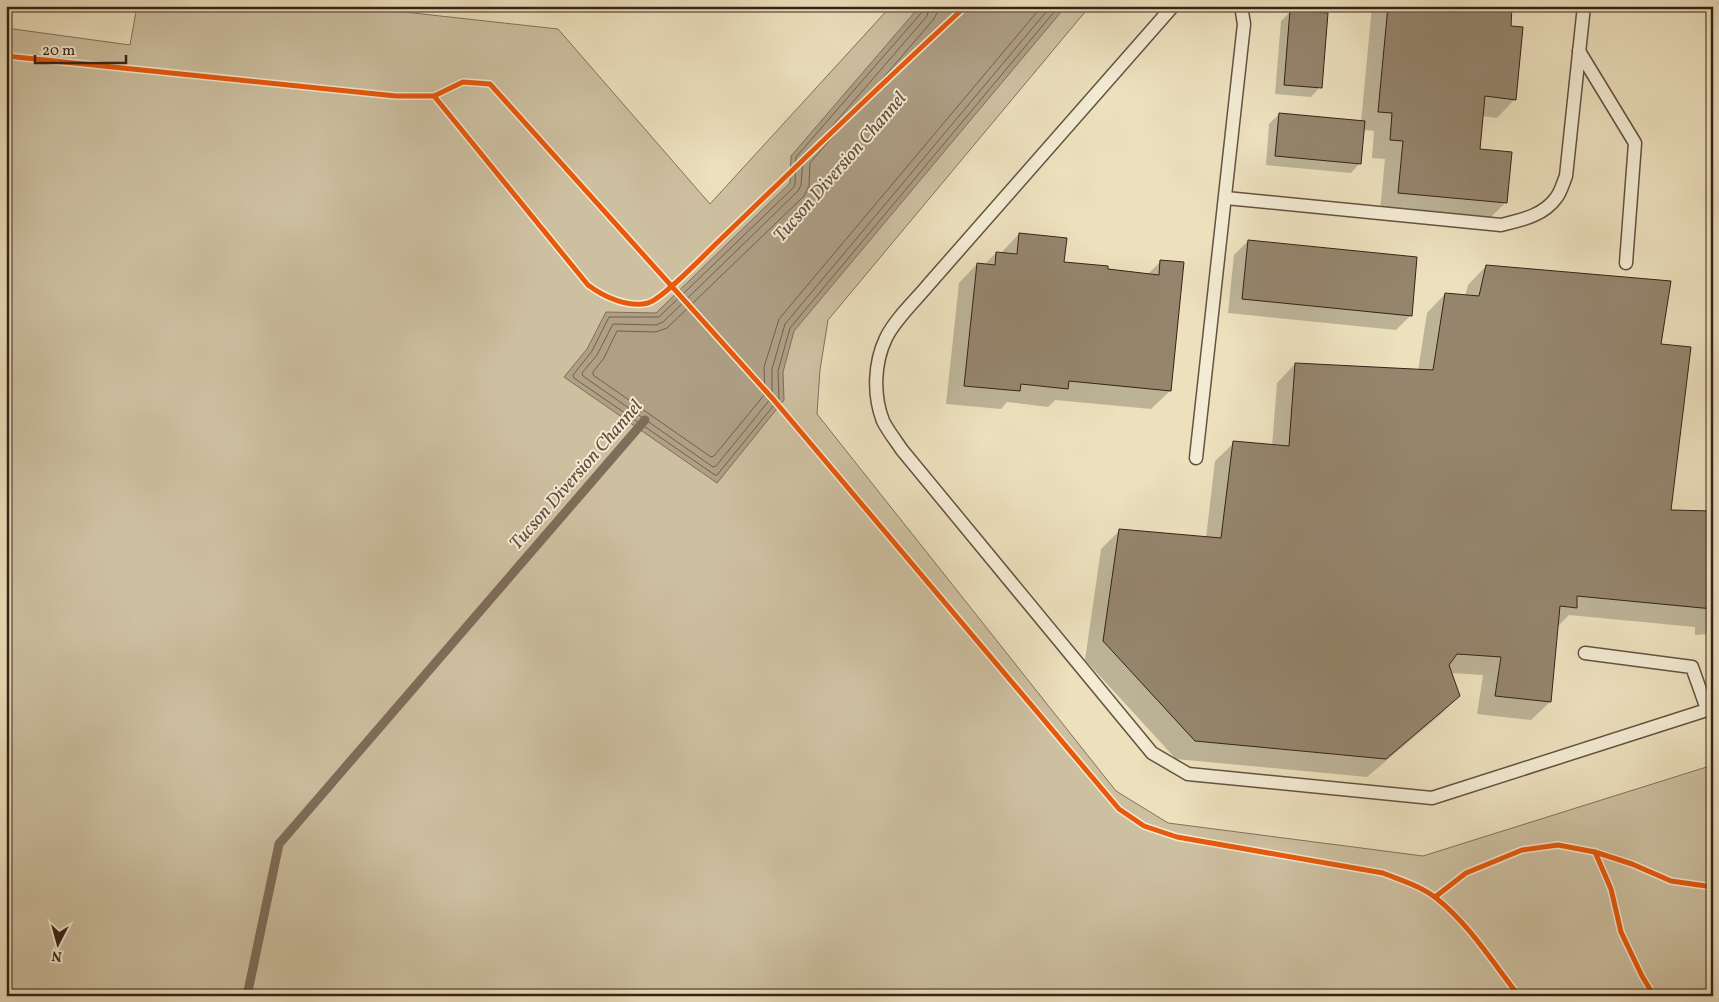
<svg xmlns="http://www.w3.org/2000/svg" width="1719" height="1002" font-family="Vollkorn,serif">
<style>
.green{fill:#cdc0a1;stroke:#82715c}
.water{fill:#ae9f85;stroke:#7e6d59}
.shadow{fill:#0003}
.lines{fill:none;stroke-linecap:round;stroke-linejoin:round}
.shore{stroke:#72604e;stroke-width:1}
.stream{stroke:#7e6d59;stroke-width:9}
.building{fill:#95856d;stroke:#372217}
.service-casing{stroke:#645240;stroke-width:15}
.service{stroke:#f3ebd4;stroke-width:12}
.cycleway-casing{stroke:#f3ebd4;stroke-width:8}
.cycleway{stroke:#e8590c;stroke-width:5}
.labels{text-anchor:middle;stroke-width:4;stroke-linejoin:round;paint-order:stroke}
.water-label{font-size:19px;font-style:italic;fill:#614e3e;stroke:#f3ebd4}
</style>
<rect width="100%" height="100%" fill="#ece0bd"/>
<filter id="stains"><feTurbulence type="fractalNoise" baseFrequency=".004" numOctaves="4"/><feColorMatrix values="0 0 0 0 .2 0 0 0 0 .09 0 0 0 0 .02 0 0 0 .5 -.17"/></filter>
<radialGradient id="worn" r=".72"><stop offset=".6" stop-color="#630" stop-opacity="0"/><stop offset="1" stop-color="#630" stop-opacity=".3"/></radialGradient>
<!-- green -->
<path class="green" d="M 137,6 L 350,6 L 558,29 L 710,204 L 891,6 L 1090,6 L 828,320 L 820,370 L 817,414 L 1116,791 L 1168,823 L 1423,856 L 1713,765 L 1713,996 L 6,996 L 6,28 L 130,45 Z"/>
<!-- water -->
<path class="water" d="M 920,6 L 1066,6 L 794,331 L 783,372 L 784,400 L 717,483 L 564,377 L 587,349 L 606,312 L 656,313 L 790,183 L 791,156 Z"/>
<!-- shadow -->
<g class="shadow">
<path d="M 1372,6 L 1511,6 L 1509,27 L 1515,99 L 1497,118 L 1482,116 L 1479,150 L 1506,202 L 1487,221 L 1380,211 L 1385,159 L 1372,158 L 1374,131 L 1363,130 L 1360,163 L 1351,173 L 1266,165 L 1269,124 L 1279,114 L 1361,122 Z"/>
<path d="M 1291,11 L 1320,87 L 1311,97 L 1275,94 L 1281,21 Z"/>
<path d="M 1019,234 L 1063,263 L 1106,270 L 1147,275 L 1161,261 L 1170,391 L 1151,409 L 1055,400 L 1048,407 L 1007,402 L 1001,409 L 946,404 L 959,283 L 977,264 L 984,265 L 996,253 L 1001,253 Z"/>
<path d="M 1248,241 L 1410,316 L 1396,330 L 1228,313 L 1234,255 Z"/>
<path d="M 1486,266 L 1660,345 L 1670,511 L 1713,513 L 1713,644 L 1708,634 L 1695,635 L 1695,627 L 1569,615 L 1557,627 L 1550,702 L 1531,720 L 1477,714 L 1483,675 L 1451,673 L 1459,696 L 1440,715 L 1367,777 L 1176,759 L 1085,660 L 1101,549 L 1120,530 L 1206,538 L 1215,461 L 1234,443 L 1272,446 L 1277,383 L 1295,364 L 1418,371 L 1427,313 L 1445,294 L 1465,296 L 1468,285 Z"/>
</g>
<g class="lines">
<!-- shore -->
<g class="shore">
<path d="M 923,6 L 922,12 L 796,157 L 795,183 L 794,187 L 659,317 L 609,317 L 592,351 L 573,375 L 574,378 L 715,475 L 717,475 L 779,399 L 778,371 L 790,328 L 1059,6"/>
<path d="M 930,6 L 927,16 L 803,160 L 801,185 L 798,191 L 663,322 L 656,325 L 613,324 L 597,355 L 582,373 L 583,376 L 713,467 L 716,466 L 772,397 L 772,369 L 785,324 L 1051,6"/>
<path d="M 937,6 L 937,13 L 933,20 L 810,163 L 809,186 L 804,196 L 667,328 L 656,332 L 617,331 L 604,358 L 593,372 L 593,375 L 711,457 L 714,456 L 765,394 L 764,367 L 779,319 L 1042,6"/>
</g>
<!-- stream -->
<path class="stream" d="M 247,996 L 279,844 L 645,420"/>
</g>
<!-- building -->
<g class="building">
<path d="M 1388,6 L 1512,6 L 1511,26 L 1523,27 L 1516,100 L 1485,96 L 1480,149 L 1512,152 L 1507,203 L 1398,193 L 1403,141 L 1390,140 L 1392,113 L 1378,112 Z"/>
<path d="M 1290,10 L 1328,13 L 1322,88 L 1284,85 Z"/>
<path d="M 1279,113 L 1365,121 L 1361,164 L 1275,156 Z"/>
<path d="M 1019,233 L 1067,238 L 1064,262 L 1108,266 L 1108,269 L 1159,275 L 1160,260 L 1184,262 L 1171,391 L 1069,381 L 1068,389 L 1021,384 L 1020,391 L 964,386 L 977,263 L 995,265 L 996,252 L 1017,254 Z"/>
<path d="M 1248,240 L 1417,257 L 1412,316 L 1242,299 Z"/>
<path d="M 1486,265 L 1671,281 L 1661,344 L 1691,347 L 1671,510 L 1713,511 L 1713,609 L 1577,596 L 1577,608 L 1560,606 L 1551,702 L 1495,696 L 1501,657 L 1457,654 L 1449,665 L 1460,696 L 1386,759 L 1195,741 L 1103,641 L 1119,529 L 1221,538 L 1233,441 L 1289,446 L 1295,363 L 1433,370 L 1445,293 L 1479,296 Z"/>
</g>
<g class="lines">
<defs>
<g id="service">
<path d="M 1173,6 L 929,284 C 916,300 895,319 886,338 C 874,363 873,395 883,421 C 888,431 896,441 902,450 L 1152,753 L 1188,774 L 1432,798 L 1713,708"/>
<path d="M 1579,51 L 1635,143 L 1626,263"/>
<path d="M 1226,198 L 1501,225 C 1521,220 1543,216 1556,198 C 1561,192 1563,183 1566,176 L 1584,6"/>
<path d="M 1196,458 L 1244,24 L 1241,6"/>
<path d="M 1585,653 L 1692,667 L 1707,709"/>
</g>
</defs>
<!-- service casing -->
<use href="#service" class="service-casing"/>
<!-- service -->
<use href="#service" class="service"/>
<defs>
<g id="cycleway">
<path d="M 6,56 L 396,96 L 434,96 L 463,82 L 490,84 L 773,399 L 1119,809 L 1144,826 L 1177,837 L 1383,873 C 1400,880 1421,886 1436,898 C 1469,924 1493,963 1519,996"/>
<path d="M 434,96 L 588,285 C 604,297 628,308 648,303 C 663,299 708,251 722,238 C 803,160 883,82 966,6"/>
<path d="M 1595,852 L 1611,889 L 1621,932 L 1642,976 L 1654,996"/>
<path d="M 1435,897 L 1466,873 L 1522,850 L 1558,845 L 1595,852 L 1632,864 L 1671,881 L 1713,887"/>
</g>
</defs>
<!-- cycleway casing -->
<use href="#cycleway" class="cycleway-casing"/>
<!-- cycleway -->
<use href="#cycleway" class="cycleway"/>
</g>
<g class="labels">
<!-- water labels -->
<g class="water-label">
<text transform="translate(839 166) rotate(-49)" y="7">Tucson Diversion Channel</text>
<text transform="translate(575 474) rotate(-49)" y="7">Tucson Diversion Channel</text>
</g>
</g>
<!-- margin -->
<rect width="1719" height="1002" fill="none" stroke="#ece0bd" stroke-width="25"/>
<rect x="8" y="8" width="1704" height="987" fill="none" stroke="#372217" stroke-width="2.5"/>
<rect x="12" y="12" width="1694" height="977" fill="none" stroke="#372217"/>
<!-- north arrow -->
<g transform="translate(58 944) rotate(186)" stroke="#f3ebd4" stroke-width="4" paint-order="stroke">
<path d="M0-4L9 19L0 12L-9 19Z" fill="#372217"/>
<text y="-8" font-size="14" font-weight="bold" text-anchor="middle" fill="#372217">N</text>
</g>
<!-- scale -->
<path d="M35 55v8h91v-8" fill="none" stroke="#372217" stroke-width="2.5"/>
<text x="42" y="55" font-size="15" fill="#372217" stroke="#f3ebd4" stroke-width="4" paint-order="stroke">20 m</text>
<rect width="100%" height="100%" filter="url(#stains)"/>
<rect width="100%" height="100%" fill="url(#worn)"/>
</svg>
